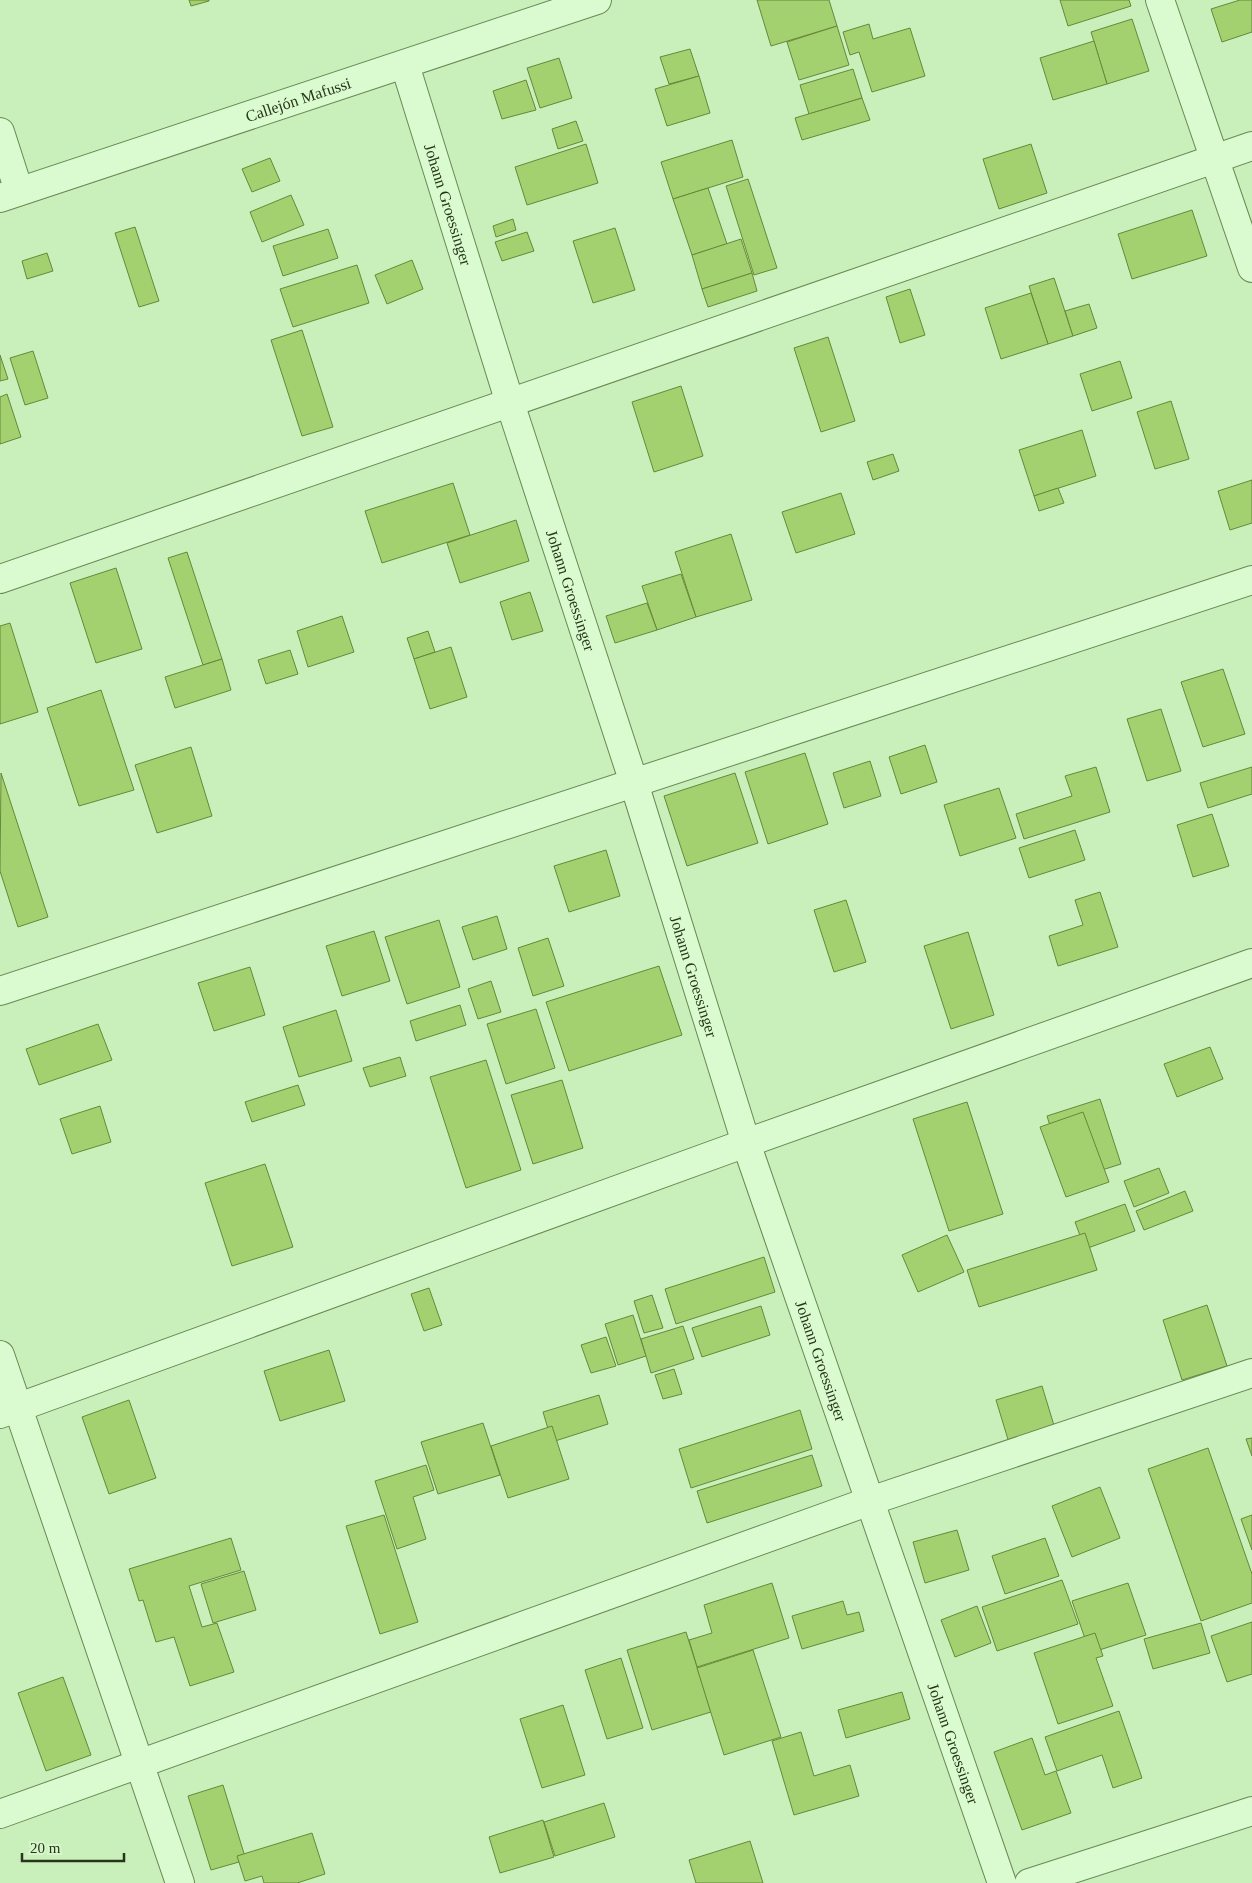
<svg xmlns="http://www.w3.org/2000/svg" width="1252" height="1883" font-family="'Times New Roman',serif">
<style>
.building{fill:#a4d16f;stroke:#668839}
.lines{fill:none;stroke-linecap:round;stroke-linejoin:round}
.minor-casing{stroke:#6a8854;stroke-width:30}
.minor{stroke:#dafbcf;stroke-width:28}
.labels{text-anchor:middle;stroke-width:4;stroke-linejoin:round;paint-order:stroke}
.street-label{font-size:16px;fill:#27361a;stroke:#d6f7cb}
</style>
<rect width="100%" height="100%" fill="#c9f0bb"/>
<!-- building -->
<g class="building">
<path d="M 189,0 L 209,0 L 209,1 L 191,6 Z"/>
<path d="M 757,0 L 829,0 L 837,26 L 771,46 Z"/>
<path d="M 1060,0 L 1129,0 L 1131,6 L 1068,26 Z"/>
<path d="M 1240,0 L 1252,0 L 1252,32 L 1222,42 L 1211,9 Z"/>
<path d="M 1132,19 L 1149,71 L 1107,84 L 1091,32 Z"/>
<path d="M 869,24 L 873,39 L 910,28 L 925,76 L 872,92 L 859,52 L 850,55 L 843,32 Z"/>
<path d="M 837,26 L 849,65 L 799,80 L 787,42 Z"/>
<path d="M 1094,41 L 1107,84 L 1053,100 L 1040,58 Z"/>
<path d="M 690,49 L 699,76 L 669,84 L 660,57 Z"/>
<path d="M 559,58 L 572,98 L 540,108 L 527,68 Z"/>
<path d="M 853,69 L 862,98 L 809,114 L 800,85 Z"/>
<path d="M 699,76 L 710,113 L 667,126 L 655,89 Z"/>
<path d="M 526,80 L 536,110 L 502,119 L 493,91 Z"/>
<path d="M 862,98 L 870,120 L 802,140 L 795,118 Z"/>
<path d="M 576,121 L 583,141 L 558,149 L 552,129 Z"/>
<path d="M 732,140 L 743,177 L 673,199 L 661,162 Z"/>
<path d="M 586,144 L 598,183 L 527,205 L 515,167 Z"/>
<path d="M 1031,144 L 1047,193 L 999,209 L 983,159 Z"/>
<path d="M 270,158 L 280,181 L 252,192 L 242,169 Z"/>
<path d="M 748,179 L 777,268 L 754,275 L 726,186 Z"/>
<path d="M 708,188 L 727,244 L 692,255 L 673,199 Z"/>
<path d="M 291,195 L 304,225 L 262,242 L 250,212 Z"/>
<path d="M 1192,210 L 1207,256 L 1132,279 L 1118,234 Z"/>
<path d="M 513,219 L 516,230 L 496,237 L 493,226 Z"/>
<path d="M 135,227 L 159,301 L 139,307 L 115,233 Z"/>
<path d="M 615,228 L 635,290 L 593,303 L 573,241 Z"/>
<path d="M 328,229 L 338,258 L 283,276 L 273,246 Z"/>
<path d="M 527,232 L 534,251 L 502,261 L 495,242 Z"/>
<path d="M 741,239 L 752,273 L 702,289 L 692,255 Z"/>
<path d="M 47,253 L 53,271 L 27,279 L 22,261 Z"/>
<path d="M 412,260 L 423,289 L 387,304 L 375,275 Z"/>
<path d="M 357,265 L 369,303 L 293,327 L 280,289 Z"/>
<path d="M 752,273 L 757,291 L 708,307 L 702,289 Z"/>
<path d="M 1054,278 L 1073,336 L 1048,344 L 1029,286 Z"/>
<path d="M 910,289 L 925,335 L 900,343 L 886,297 Z"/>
<path d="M 1031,293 L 1048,344 L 1001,359 L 985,308 Z"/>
<path d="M 1089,304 L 1097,328 L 1073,336 L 1065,311 Z"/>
<path d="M 302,330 L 333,427 L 302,436 L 271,340 Z"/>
<path d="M 828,337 L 855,421 L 821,432 L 794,348 Z"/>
<path d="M 33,351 L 48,398 L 25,405 L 10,358 Z"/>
<path d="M 0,355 L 8,379 L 0,381 Z"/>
<path d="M 1120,361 L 1132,398 L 1092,411 L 1080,374 Z"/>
<path d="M 681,386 L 703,456 L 654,472 L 632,402 Z"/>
<path d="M 7,394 L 21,437 L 0,444 L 0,397 Z"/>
<path d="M 1171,401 L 1189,459 L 1155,469 L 1137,412 Z"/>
<path d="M 1082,430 L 1096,476 L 1034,496 L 1019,450 Z"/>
<path d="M 893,454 L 899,471 L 873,480 L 867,462 Z"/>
<path d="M 1252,480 L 1252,523 L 1230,530 L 1218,491 Z"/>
<path d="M 453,483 L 470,535 L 382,563 L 365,511 Z"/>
<path d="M 1058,488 L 1064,503 L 1039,511 L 1034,496 Z"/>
<path d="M 841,493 L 855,534 L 796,553 L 782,512 Z"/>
<path d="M 516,520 L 529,561 L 460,583 L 447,543 Z"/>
<path d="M 731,534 L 752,600 L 696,617 L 675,552 Z"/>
<path d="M 187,552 L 222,659 L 203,665 L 168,558 Z"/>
<path d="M 116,568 L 142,649 L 96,663 L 70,583 Z"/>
<path d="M 681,574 L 696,617 L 657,630 L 642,586 Z"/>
<path d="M 530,592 L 543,631 L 512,640 L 500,602 Z"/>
<path d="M 647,603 L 657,630 L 615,643 L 606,616 Z"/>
<path d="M 342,616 L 354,652 L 308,667 L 297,631 Z"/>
<path d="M 10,623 L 38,712 L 0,724 L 0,626 Z"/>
<path d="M 428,631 L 435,652 L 414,659 L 407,638 Z"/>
<path d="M 451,647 L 467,697 L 430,709 L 414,659 Z"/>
<path d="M 290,650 L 298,674 L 266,684 L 258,660 Z"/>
<path d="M 222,659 L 231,690 L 175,708 L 165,677 Z"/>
<path d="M 1223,669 L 1245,734 L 1203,747 L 1181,682 Z"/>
<path d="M 101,690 L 134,790 L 79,806 L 47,708 Z"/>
<path d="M 1161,709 L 1181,771 L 1147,781 L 1127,719 Z"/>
<path d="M 925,745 L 937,782 L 901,794 L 889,757 Z"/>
<path d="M 191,747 L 212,816 L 157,833 L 135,765 Z"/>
<path d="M 805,753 L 828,824 L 768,844 L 745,772 Z"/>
<path d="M 870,761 L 881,796 L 844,808 L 833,773 Z"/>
<path d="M 1096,767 L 1110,812 L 1024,839 L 1016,814 L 1072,796 L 1065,776 Z"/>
<path d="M 1252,767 L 1252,794 L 1208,808 L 1200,783 Z"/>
<path d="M 1,773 L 48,917 L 18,927 L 0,871 Z"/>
<path d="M 735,773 L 758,843 L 687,866 L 664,796 Z"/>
<path d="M 999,788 L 1016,838 L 960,856 L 944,805 Z"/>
<path d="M 1212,814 L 1229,866 L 1193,877 L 1177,825 Z"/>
<path d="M 1075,830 L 1085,860 L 1029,878 L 1019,848 Z"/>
<path d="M 606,850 L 620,896 L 569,912 L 554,866 Z"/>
<path d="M 1100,892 L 1118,947 L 1058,966 L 1049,936 L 1083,925 L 1075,900 Z"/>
<path d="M 846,900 L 866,962 L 834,972 L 814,910 Z"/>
<path d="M 497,916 L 507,949 L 473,960 L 462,927 Z"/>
<path d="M 439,920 L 460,987 L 407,1004 L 385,937 Z"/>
<path d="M 374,931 L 390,981 L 342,996 L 326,946 Z"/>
<path d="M 968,932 L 994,1015 L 951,1029 L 924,946 Z"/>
<path d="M 548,938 L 564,986 L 533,996 L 518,948 Z"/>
<path d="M 659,966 L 682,1035 L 569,1071 L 546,1002 Z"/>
<path d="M 250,967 L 265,1015 L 214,1031 L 198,983 Z"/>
<path d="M 491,981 L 501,1012 L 478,1019 L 468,989 Z"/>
<path d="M 460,1005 L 466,1025 L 416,1041 L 410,1021 Z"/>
<path d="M 536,1009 L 555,1068 L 506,1084 L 487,1024 Z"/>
<path d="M 336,1010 L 352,1061 L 299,1077 L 283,1027 Z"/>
<path d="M 98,1024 L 112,1060 L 39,1085 L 26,1049 Z"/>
<path d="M 1210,1047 L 1223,1079 L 1177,1097 L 1164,1064 Z"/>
<path d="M 400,1057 L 406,1076 L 370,1087 L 363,1068 Z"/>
<path d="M 486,1060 L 521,1170 L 466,1188 L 430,1077 Z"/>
<path d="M 562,1080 L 583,1148 L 533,1164 L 511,1095 Z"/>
<path d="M 298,1085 L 305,1105 L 252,1122 L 245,1102 Z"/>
<path d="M 1100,1099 L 1121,1164 L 1067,1181 L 1047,1116 Z"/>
<path d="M 967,1102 L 1003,1214 L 949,1231 L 913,1119 Z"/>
<path d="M 100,1106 L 111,1142 L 72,1154 L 60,1119 Z"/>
<path d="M 1083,1112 L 1109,1182 L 1066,1197 L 1040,1127 Z"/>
<path d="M 265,1164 L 293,1247 L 232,1266 L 205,1183 Z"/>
<path d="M 1159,1168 L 1169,1193 L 1134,1207 L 1124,1181 Z"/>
<path d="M 1185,1191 L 1193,1211 L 1144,1230 L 1136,1211 Z"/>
<path d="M 1125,1204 L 1135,1231 L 1085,1249 L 1075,1222 Z"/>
<path d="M 1085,1233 L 1097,1270 L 979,1307 L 967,1270 Z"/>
<path d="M 947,1235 L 964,1272 L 918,1292 L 902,1255 Z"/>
<path d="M 764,1257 L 775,1292 L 676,1324 L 665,1289 Z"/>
<path d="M 429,1288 L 442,1325 L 424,1331 L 411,1294 Z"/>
<path d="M 652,1295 L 663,1328 L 644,1333 L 634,1301 Z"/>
<path d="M 1207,1305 L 1227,1366 L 1182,1380 L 1163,1320 Z"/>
<path d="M 761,1306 L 770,1335 L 702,1357 L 692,1328 Z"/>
<path d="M 633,1315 L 646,1356 L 618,1365 L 605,1324 Z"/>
<path d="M 683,1326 L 694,1359 L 651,1373 L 641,1339 Z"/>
<path d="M 606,1337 L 616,1366 L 591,1373 L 581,1345 Z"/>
<path d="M 329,1350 L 345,1401 L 280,1421 L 264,1371 Z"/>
<path d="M 674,1369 L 682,1394 L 663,1399 L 655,1375 Z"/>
<path d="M 1042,1386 L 1056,1432 L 1010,1446 L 996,1400 Z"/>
<path d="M 599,1395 L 608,1424 L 552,1442 L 543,1412 Z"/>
<path d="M 129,1400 L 156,1478 L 109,1494 L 82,1417 Z"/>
<path d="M 800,1410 L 812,1449 L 691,1488 L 679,1449 Z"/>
<path d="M 483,1423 L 500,1475 L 438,1494 L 421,1442 Z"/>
<path d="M 552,1426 L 569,1479 L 508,1498 L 491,1446 Z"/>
<path d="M 1252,1438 L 1252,1456 L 1246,1439 Z"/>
<path d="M 1208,1448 L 1252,1574 L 1252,1603 L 1201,1621 L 1148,1469 Z"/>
<path d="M 812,1455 L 822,1486 L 707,1523 L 697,1491 Z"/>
<path d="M 426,1465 L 434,1490 L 413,1497 L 426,1539 L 397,1549 L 375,1481 Z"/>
<path d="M 1100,1487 L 1120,1538 L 1072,1557 L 1052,1506 Z"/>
<path d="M 384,1515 L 418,1622 L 380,1634 L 346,1526 Z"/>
<path d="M 1252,1515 L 1252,1550 L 1241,1519 Z"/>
<path d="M 957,1530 L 969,1570 L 925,1583 L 913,1542 Z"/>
<path d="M 231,1538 L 241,1570 L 189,1586 L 202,1627 L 217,1623 L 234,1672 L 190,1686 L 174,1637 L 156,1642 L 143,1600 L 139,1601 L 129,1569 Z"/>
<path d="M 1045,1538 L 1059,1576 L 1005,1594 L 992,1556 Z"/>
<path d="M 244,1571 L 256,1610 L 213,1623 L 201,1584 Z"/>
<path d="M 1062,1580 L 1078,1624 L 997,1651 L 982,1607 Z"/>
<path d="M 772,1583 L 789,1638 L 697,1667 L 689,1640 L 712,1633 L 704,1605 Z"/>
<path d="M 1128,1583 L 1146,1635 L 1090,1653 L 1072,1601 Z"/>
<path d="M 843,1601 L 847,1615 L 859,1612 L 864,1631 L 802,1649 L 792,1616 Z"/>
<path d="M 977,1606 L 991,1643 L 955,1657 L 941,1620 Z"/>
<path d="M 1252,1622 L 1252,1674 L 1227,1682 L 1211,1636 Z"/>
<path d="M 1201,1623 L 1210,1653 L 1153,1669 L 1144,1639 Z"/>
<path d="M 686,1632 L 711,1712 L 652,1730 L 627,1650 Z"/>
<path d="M 1095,1633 L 1103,1656 L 1096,1658 L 1113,1706 L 1058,1724 L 1034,1653 Z"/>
<path d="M 753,1650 L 781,1737 L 724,1755 L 697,1668 Z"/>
<path d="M 621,1658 L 643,1728 L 607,1739 L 585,1670 Z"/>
<path d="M 63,1677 L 91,1755 L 46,1771 L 18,1693 Z"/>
<path d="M 902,1692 L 910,1719 L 846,1738 L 838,1710 Z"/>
<path d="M 563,1705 L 585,1775 L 542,1788 L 520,1719 Z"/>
<path d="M 1119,1711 L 1142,1778 L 1113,1788 L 1102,1755 L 1057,1771 L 1045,1737 Z"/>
<path d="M 801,1732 L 814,1776 L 850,1765 L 859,1796 L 794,1815 L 772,1741 Z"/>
<path d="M 1032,1738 L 1045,1775 L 1056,1771 L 1071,1813 L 1022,1830 L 994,1752 Z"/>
<path d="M 223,1785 L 246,1860 L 211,1870 L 188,1796 Z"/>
<path d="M 604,1803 L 615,1837 L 555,1856 L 544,1822 Z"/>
<path d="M 543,1820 L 554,1857 L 500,1873 L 489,1837 Z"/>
<path d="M 312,1833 L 325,1874 L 297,1883 L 264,1883 L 262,1876 L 245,1881 L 237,1856 Z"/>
<path d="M 750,1841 L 763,1883 L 696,1883 L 689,1860 Z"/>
</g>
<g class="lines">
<defs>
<g id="minor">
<path d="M 1160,0 L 1252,268"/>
<path id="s1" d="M 405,65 L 510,403 L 634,783 L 746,1143 L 1002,1883"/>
<path d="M 0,132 L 19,191"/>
<path id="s2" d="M 0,198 L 597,0"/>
<path d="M 0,579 L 1252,146"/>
<path d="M 0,991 L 1252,580"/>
<path d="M 0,1355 L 180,1883"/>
<path d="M 0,1414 L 746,1143 L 1252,963"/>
<path d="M 0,1814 L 870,1501 L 1252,1373"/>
<path d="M 1029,1883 L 1252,1811"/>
</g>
</defs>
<!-- minor casing -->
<use href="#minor" class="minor-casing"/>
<!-- minor -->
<use href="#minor" class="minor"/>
</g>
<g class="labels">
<!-- street labels -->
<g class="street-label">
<text dy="6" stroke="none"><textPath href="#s2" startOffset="314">Callejón Mafussi</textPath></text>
<text dy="6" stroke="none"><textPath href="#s1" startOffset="146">Johann Groessinger</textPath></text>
<text dy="6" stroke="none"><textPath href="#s1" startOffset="551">Johann Groessinger</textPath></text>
<text dy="6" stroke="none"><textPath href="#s1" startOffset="956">Johann Groessinger</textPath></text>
<text dy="6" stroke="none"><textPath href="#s1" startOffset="1361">Johann Groessinger</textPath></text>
<text dy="6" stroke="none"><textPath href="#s1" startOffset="1766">Johann Groessinger</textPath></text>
</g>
</g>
<!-- scale -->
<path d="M22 1853v8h102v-8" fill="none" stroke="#27361a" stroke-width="2.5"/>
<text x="30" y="1853" font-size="15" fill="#27361a" stroke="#d6f7cb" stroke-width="4" paint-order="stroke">20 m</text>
</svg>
